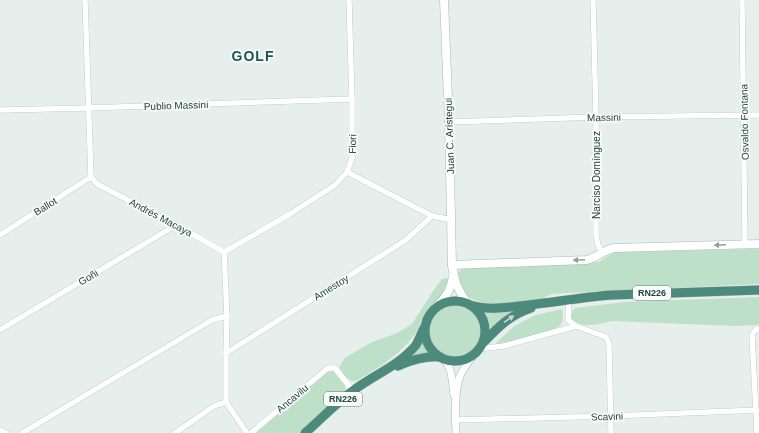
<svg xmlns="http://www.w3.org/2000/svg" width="759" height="433" font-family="Arial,sans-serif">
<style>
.green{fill:#bfe0c8}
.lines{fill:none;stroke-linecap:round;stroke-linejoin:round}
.minor-casing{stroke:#a8b8b2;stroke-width:6}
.tertiary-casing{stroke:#a8b8b2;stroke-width:8}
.secondary-casing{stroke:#a4bbb3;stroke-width:9}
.trunk-casing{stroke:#c2cac8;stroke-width:10}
.minor{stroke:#fff;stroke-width:5.5}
.tertiary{stroke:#fff;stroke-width:7}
.secondary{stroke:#fff;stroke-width:8}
.trunk{stroke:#4c8a7c;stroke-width:9}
.oneway{fill:#92a09c}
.oneway2{fill:#c4d9d4}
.labels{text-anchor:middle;stroke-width:3.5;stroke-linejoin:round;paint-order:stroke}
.shield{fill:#f7fbf9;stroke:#637a73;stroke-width:1}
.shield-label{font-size:9px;font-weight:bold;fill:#24423a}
.street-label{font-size:10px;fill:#24423a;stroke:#f7fbf9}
.district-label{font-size:14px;font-weight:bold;letter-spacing:1px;fill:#1f5548;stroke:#f7fbf9}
</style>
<rect width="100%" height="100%" fill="#e6efeb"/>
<!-- green -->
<g class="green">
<path d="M 759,249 L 759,284 L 567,293 L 552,294 L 538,300 L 495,305 L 479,302 L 466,296 L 460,288 L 457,273 L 462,269 L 468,267 L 599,262 L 614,252 Z"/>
<path d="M 448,278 C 448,285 445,293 441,298 C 436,303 431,305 427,311 C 421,319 419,330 412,338 C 397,357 376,369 356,381 C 347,382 343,373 339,367 L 345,358 L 370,343 L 397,333 L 412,324 L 435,288 L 442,279 Z"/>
<path d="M 759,297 L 759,325 L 736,326 L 611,321 C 602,324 584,328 576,322 C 574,322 572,319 571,317 L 572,312 L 575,308 L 583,307 L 625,302 Z"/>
<circle cx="455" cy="331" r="26"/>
<path d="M 524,308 L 504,318 L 491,328 L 489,327 L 488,320 L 483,312 Z"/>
<path d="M 562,309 C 563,315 564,320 561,324 C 554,334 508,342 495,344 L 513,327 L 533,316 Z"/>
<path d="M 421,340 L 428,354 L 409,358 Z"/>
<path d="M 333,371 L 345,386 L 345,391 L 299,433 L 256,433 L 327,372 Z"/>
</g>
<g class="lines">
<defs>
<g id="minor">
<path d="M 85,0 L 91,177 L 97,184 L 176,225 L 224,252 L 227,316 L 226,353 L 226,402 L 247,433"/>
<path d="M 593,0 L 596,117 L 596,235 L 598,245 L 602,253"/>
<path d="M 742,0 L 745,244"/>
<path d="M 0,110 L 88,108 L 352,99"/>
<path d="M 449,122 L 596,117 L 759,115"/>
<path d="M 347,172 L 432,216 L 452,220"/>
<path d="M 0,235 L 91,177"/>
<path d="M 224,252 L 290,214 L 335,185 L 347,172 L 352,158 L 352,99 L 349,0"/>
<path d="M 569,299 L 568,320 L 576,326 L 606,337 L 609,344 L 611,433"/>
<path d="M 0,330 L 176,225"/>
<path d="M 478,349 L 504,346 L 576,326"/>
<path d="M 226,353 L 406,240 L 432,216"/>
<path d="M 455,420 L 611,416 L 759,410"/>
<path d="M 0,430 L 6,433"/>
<path d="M 22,433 L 212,320 L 227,316"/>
<path d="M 175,433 L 214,406 L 226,402"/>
<path d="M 251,433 L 328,368 L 335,368 L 353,391"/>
<path d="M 757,433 L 752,335 L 756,329 L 759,329"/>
</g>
<g id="tertiary">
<path d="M 444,359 C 453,369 452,383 454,395"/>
<path d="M 456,433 C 455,416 454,392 460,376 C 464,367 470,360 476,352"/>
</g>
<g id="secondary">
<path d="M 444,0 L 449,122 L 452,265 C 455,283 457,288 467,303"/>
<path d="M 452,265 L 586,260 C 597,258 603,250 614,248 L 759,244"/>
<path d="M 434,309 C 445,298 451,291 453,276"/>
</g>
<g id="trunk">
<circle cx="455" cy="331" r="30"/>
<path d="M 470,305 C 489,311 509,307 528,305 C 556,302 584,297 612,295 L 759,290"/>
<path d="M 483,343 C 498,327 510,315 531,308"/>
<path d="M 398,366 C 411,360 425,356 440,357"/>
<path d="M 305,433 C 321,419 336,403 354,390 C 374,375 400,365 416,345 C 419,340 421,334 424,328"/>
</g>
</defs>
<!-- minor casing -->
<use href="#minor" class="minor-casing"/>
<!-- tertiary casing -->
<use href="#tertiary" class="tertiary-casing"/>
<!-- secondary casing -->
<use href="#secondary" class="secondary-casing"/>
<!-- trunk casing -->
<use href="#trunk" class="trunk-casing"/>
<!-- minor -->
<use href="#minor" class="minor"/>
<!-- tertiary -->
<use href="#tertiary" class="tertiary"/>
<!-- secondary -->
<use href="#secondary" class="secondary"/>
<!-- trunk -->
<use href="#trunk" class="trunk"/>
</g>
<!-- one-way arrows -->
<defs><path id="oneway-solid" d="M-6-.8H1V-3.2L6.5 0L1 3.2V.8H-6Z"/></defs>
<g class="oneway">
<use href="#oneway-solid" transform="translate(720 245) rotate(178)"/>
<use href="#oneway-solid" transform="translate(579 260) rotate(178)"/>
</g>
<use class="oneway2" href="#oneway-solid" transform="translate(509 319) rotate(-34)"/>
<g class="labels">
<!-- shield labels -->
<g class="shield">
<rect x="633" y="286" width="38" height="14" rx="3"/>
<rect x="324" y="392" width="38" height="14" rx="3"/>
</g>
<g class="shield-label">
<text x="652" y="296">RN226</text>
<text x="343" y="402">RN226</text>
</g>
<!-- street labels -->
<g class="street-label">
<text transform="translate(176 105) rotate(-2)" y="4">Publio Massini</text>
<text transform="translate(604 117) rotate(-1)" y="4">Massini</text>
<text transform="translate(744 122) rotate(-91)" y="4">Osvaldo Fontana</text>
<text transform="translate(449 136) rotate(-92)" y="4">Juan C. Arístegui</text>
<text transform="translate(352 144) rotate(-89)" y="4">Fiori</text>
<text transform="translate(596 175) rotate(-90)" y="4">Narciso Domínguez</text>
<text transform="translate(45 206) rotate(-32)" y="4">Ballot</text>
<text transform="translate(161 217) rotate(28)" y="4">Andrés Macaya</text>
<text transform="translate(88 277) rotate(-31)" y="4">Goñi</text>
<text transform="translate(331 287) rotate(-32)" y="4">Amestoy</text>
<text transform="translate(292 398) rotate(-40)" y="4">Ancavilu</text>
<text transform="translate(607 416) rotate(-2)" y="4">Scavini</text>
</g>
<!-- district labels -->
<g class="district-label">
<text x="253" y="61">GOLF</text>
</g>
</g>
</svg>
